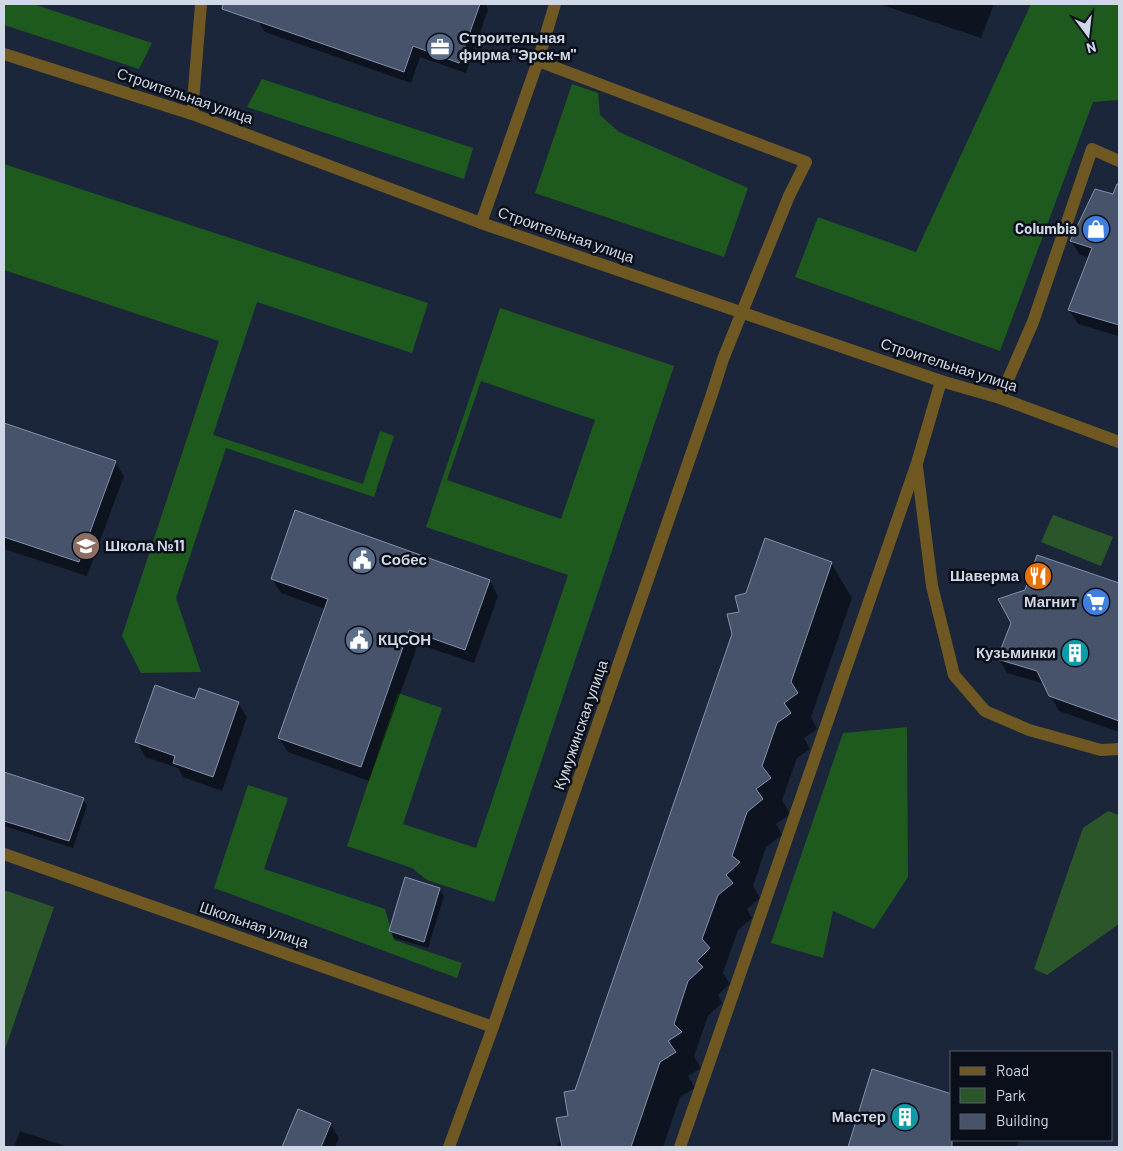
<svg xmlns="http://www.w3.org/2000/svg" width="1123" height="1151" font-family="Barlow,sans-serif">
<style>
.green{fill:#2b5629}
.forest{fill:#1e5a1d;fill-rule:evenodd}
.shadow{fill:#0007}
.building{fill:#46536b;stroke:#8391ac}
.lines{fill:none;stroke-linecap:round;stroke-linejoin:round}
.service{stroke:#6f5822;stroke-width:12}
.minor{stroke:#6f5822;stroke-width:12}
.tertiary{stroke:#6f5822;stroke-width:12}
.labels{text-anchor:middle;stroke-width:5;stroke-linejoin:round;paint-order:stroke}
.poi-label{font-size:15px;font-weight:bold;fill:#d0d8e6;stroke:#0a0f19;text-anchor:end}
.street-label{font-size:15px;fill:#d0d8e6;stroke:#0a0f19}
</style>
<rect width="100%" height="100%" fill="#1b263b"/>
<!-- green -->
<g class="green">
<path d="M 1053,515 L 1113,537 L 1101,566 L 1041,542 Z"/>
<path d="M 1108,811 L 1119,815 L 1119,924 L 1047,975 L 1034,969 L 1083,828 Z"/>
<path d="M 4,890 L 54,907 L 4,1052 Z"/>
</g>
<!-- forest -->
<g class="forest">
<path d="M 4,4 L 33,4 L 152,43 L 139,69 L 4,25 Z"/>
<path d="M 1031,4 L 1119,4 L 1119,100 L 1093,102 L 1000,351 L 795,277 L 818,217 L 916,252 Z"/>
<path d="M 262,79 L 473,148 L 464,179 L 247,107 Z"/>
<path d="M 572,84 L 598,93 L 600,115 L 619,132 L 748,188 L 724,257 L 535,193 Z"/>
<path d="M 4,164 L 428,303 L 412,353 L 257,302 L 213,435 L 363,484 L 380,431 L 394,436 L 374,497 L 226,448 L 176,598 L 201,672 L 141,673 L 122,636 L 219,341 L 4,270 Z"/>
<path d="M 500,308 L 674,366 L 494,902 L 427,880 L 412,868 L 347,846 L 398,693 L 442,708 L 403,824 L 476,848 L 568,575 L 426,527 ZM 481,381 L 595,420 L 561,519 L 447,480 Z"/>
<path d="M 907,727 L 908,877 L 874,929 L 833,911 L 823,958 L 771,943 L 843,733 Z"/>
<path d="M 248,785 L 288,798 L 264,869 L 385,909 L 394,940 L 462,963 L 457,978 L 214,888 Z"/>
</g>
<!-- shadow -->
<g class="shadow">
<path d="M 264,4 L 486,4 L 488,10 L 466,73 L 420,57 L 411,83 L 265,32 L 258,21 Z"/>
<path d="M 879,4 L 994,4 L 981,38 Z"/>
<path d="M 1096,190 L 1119,197 L 1118,336 L 1078,324 L 1069,310 L 1089,258 L 1080,255 L 1071,241 Z"/>
<path d="M 4,424 L 115,462 L 124,476 L 87,576 L 4,549 Z"/>
<path d="M 296,512 L 490,581 L 498,596 L 474,663 L 418,644 L 369,781 L 288,752 L 279,738 L 325,609 L 281,593 L 272,579 Z"/>
<path d="M 1037,556 L 1119,585 L 1119,732 L 1059,711 L 1045,684 L 1007,673 L 999,659 L 1026,591 Z"/>
<path d="M 831,563 L 852,598 L 811,717 L 817,729 L 804,738 L 810,749 L 797,758 L 782,800 L 790,814 L 776,824 L 782,835 L 766,847 L 753,886 L 760,898 L 747,909 L 752,918 L 738,930 L 723,973 L 730,984 L 718,995 L 722,1003 L 708,1016 L 694,1056 L 701,1068 L 688,1076 L 695,1088 L 680,1097 L 663,1147 L 557,1147 L 570,1117 L 576,1091 L 741,613 Z"/>
<path d="M 196,700 L 238,703 L 247,717 L 222,791 L 183,777 L 178,768 L 145,757 L 137,742 Z"/>
<path d="M 4,774 L 83,799 L 87,806 L 73,848 L 4,826 Z"/>
<path d="M 439,889 L 444,896 L 428,948 L 394,938 L 390,931 Z"/>
<path d="M 873,1071 L 952,1140 L 1019,1140 L 1017,1147 L 850,1147 Z"/>
<path d="M 299,1111 L 330,1124 L 339,1138 L 335,1147 L 283,1147 Z"/>
<path d="M 20,1131 L 68,1147 L 14,1147 Z"/>
</g>
<!-- building -->
<g class="building">
<path d="M 223,4 L 480,4 L 459,63 L 413,46 L 404,72 L 222,9 Z"/>
<path d="M 1117,184 L 1119,184 L 1119,325 L 1068,310 L 1092,248 L 1070,241 L 1095,189 L 1113,194 Z"/>
<path d="M 4,423 L 116,461 L 79,562 L 4,537 Z"/>
<path d="M 295,510 L 490,580 L 465,650 L 409,630 L 361,767 L 278,738 L 328,599 L 271,579 Z"/>
<path d="M 765,538 L 832,562 L 791,682 L 798,693 L 784,703 L 791,713 L 777,723 L 762,766 L 771,778 L 756,789 L 763,799 L 747,812 L 732,856 L 740,862 L 726,875 L 733,883 L 718,895 L 702,939 L 710,948 L 697,961 L 703,967 L 688,981 L 674,1024 L 682,1032 L 668,1041 L 676,1052 L 660,1062 L 631,1147 L 562,1147 L 556,1118 L 568,1116 L 564,1092 L 575,1090 L 732,634 L 727,614 L 739,612 L 735,596 L 746,593 Z"/>
<path d="M 1037,555 L 1119,583 L 1119,721 L 1049,696 L 1037,671 L 997,659 L 1011,623 L 998,599 L 1025,590 Z"/>
<path d="M 155,685 L 195,699 L 199,688 L 239,702 L 213,777 L 173,763 L 175,756 L 135,742 Z"/>
<path d="M 4,772 L 84,798 L 69,841 L 4,821 Z"/>
<path d="M 405,877 L 440,888 L 424,942 L 389,931 Z"/>
<path d="M 872,1069 L 952,1094 L 952,1147 L 848,1147 Z"/>
<path d="M 298,1109 L 331,1123 L 321,1147 L 282,1147 Z"/>
</g>
<g class="lines">
<!-- service -->
<g class="service">
<path d="M 538,61 L 806,162 L 789,196 L 742,312"/>
<path d="M 192,114 L 201,4"/>
<path d="M 481,223 L 538,61 L 555,4"/>
<path d="M 1000,398 L 1033,322 L 1092,149 L 1119,161"/>
<path d="M 917,467 L 932,586 L 954,675 L 985,711 L 1029,730 L 1101,750 L 1119,749"/>
<path d="M 680,1147 L 917,463 L 941,381"/>
</g>
<!-- minor -->
<g class="minor">
<path d="M 4,854 L 493,1027"/>
<path d="M 449,1147 L 493,1027 L 712,394 L 723,359 L 742,312"/>
</g>
<!-- tertiary -->
<path class="tertiary" d="M 4,54 L 192,114 L 481,223 L 941,381 L 1000,398 L 1119,442"/>
</g>
<!-- icons -->
<defs>
<symbol id="office-disc" viewBox="-11 -11 22 22"><circle r="9.5" fill="#5c6f8a" stroke="#0a0f19"/><path d="M-6-3h4V-5.5h4V-3h4V5H-6ZM-1-4.5V-3h2v-1.5ZM-6 0V1H6V0Z" fill="#fff"/></symbol>
<symbol id="shop-disc" viewBox="-11 -11 22 22"><circle r="9.5" fill="#3f7fe0" stroke="#0a0f19"/><path d="M-5-2.5h2.3a2.7 3.5 0 0 1 5.4 0H5L5.5 6h-11ZM-1.5-2.5h3a1.5 2.3 0 0 0-3 0Z" fill="#fff"/></symbol>
<symbol id="school-disc" viewBox="-11 -11 22 22"><circle r="9.5" fill="#8d6e63" stroke="#0a0f19"/><path d="M0-5L7-2L0 1L-7-2ZM-4 1L0 2.5L4 1V4Q0 6-4 4Z" fill="#fff"/></symbol>
<symbol id="civic-disc" viewBox="-11 -11 22 22"><circle r="9.5" fill="#5c6f8a" stroke="#0a0f19"/><path d="M-.6-6.5H3V-4.5H.6V-3L4-1V1h2V6H-6V1h2V-1L-.6-3ZM-1.2 2.5V6h2.4V2.5Z" fill="#fff"/></symbol>
<symbol id="restaurant-disc" viewBox="-11 -11 22 22"><circle r="9.5" fill="#e8710a" stroke="#0a0f19"/><path d="M-5-6h1v4h1v-4h1v4h1v-4h1v5L-1.5 .5V6h-2V.5L-5-1ZM5-6V6H3V1.5H1.5Q1.5-4 5-6Z" fill="#fff"/></symbol>
<symbol id="supermarket-disc" viewBox="-11 -11 22 22"><circle r="9.5" fill="#3f7fe0" stroke="#0a0f19"/><path d="M-6-5.5h2.5l.6 2H6L4.5 2H-2.5L-4.4-4H-6ZM-1.5 3.2a1.3 1.3 0 1 0 .1 0ZM3 3.2a1.3 1.3 0 1 0 .1 0Z" fill="#fff"/></symbol>
<symbol id="building-disc" viewBox="-11 -11 22 22"><circle r="9.5" fill="#0f9aa8" stroke="#0a0f19"/><path d="M-4-6H4V6H1V3H-1V6H-4ZM-2.5-4.3h1.7v1.8h-1.7ZM.8-4.3h1.7v1.8H.8ZM-2.5-1h1.7V.8h-1.7ZM.8-1h1.7V.8H.8Z" fill="#fff"/></symbol>
</defs>
<g fill-rule="evenodd">
<use href="#office-disc" x="424" y="31" width="32" height="32"/>
<use href="#shop-disc" x="1080" y="213" width="32" height="32"/>
<use href="#school-disc" x="70" y="530" width="32" height="32"/>
<use href="#civic-disc" x="346" y="544" width="32" height="32"/>
<use href="#restaurant-disc" x="1022" y="560" width="32" height="32"/>
<use href="#supermarket-disc" x="1080" y="586" width="32" height="32"/>
<use href="#civic-disc" x="343" y="624" width="32" height="32"/>
<use href="#building-disc" x="1059" y="637" width="32" height="32"/>
<use href="#building-disc" x="889" y="1101" width="32" height="32"/>
</g>
<g class="labels">
<!-- poi labels -->
<g class="poi-label">
<text x="459" y="43" text-anchor="start">Строительная<tspan x="459" dy="17">фирма "Эрск-м"</tspan></text>
<text x="1077" y="234">Columbia</text>
<text x="105" y="551" text-anchor="start">Школа №11</text>
<text x="381" y="565" text-anchor="start">Собес</text>
<text x="1019" y="581">Шаверма</text>
<text x="1077" y="607">Магнит</text>
<text x="378" y="645" text-anchor="start">КЦСОН</text>
<text x="1056" y="658">Кузьминки</text>
<text x="886" y="1122">Мастер</text>
</g>
<!-- street labels -->
<g class="street-label">
<text transform="translate(185 96) rotate(19)" y="5">Строительная улица</text>
<text transform="translate(566 235) rotate(19)" y="5">Строительная улица</text>
<text transform="translate(949 365) rotate(18)" y="5">Строительная улица</text>
<text transform="translate(581 725) rotate(-71)" y="5">Кумужинская улица</text>
<text transform="translate(254 925) rotate(19)" y="5">Школьная улица</text>
</g>
</g>
<!-- border -->
<rect width="1123" height="1151" fill="none" stroke="#d0d8e6" stroke-width="10"/>
<!-- legend -->
<rect x="950" y="1051" width="162" height="90" fill="#0a0f19" stroke="#595f6b"/>
<rect x="960" y="1067" width="25" height="8" fill="#6f5822" stroke="#595f6b"/>
<text x="996" y="1076" font-size="15" fill="#d0d8e6">Road</text>
<rect x="960" y="1088" width="25" height="15" fill="#2b5629" stroke="#595f6b"/>
<text x="996" y="1101" font-size="15" fill="#d0d8e6">Park</text>
<rect x="960" y="1114" width="25" height="15" fill="#46536b" stroke="#595f6b"/>
<text x="996" y="1126" font-size="15" fill="#d0d8e6">Building</text>
<!-- north arrow -->
<g transform="translate(1088 35) rotate(165)" stroke="#0a0f19" stroke-width="4" paint-order="stroke">
<path d="M0-4L9 19L0 12L-9 19Z" fill="#d0d8e6"/>
<text y="-8" font-size="14" font-weight="bold" text-anchor="middle" fill="#d0d8e6">N</text>
</g>
</svg>
